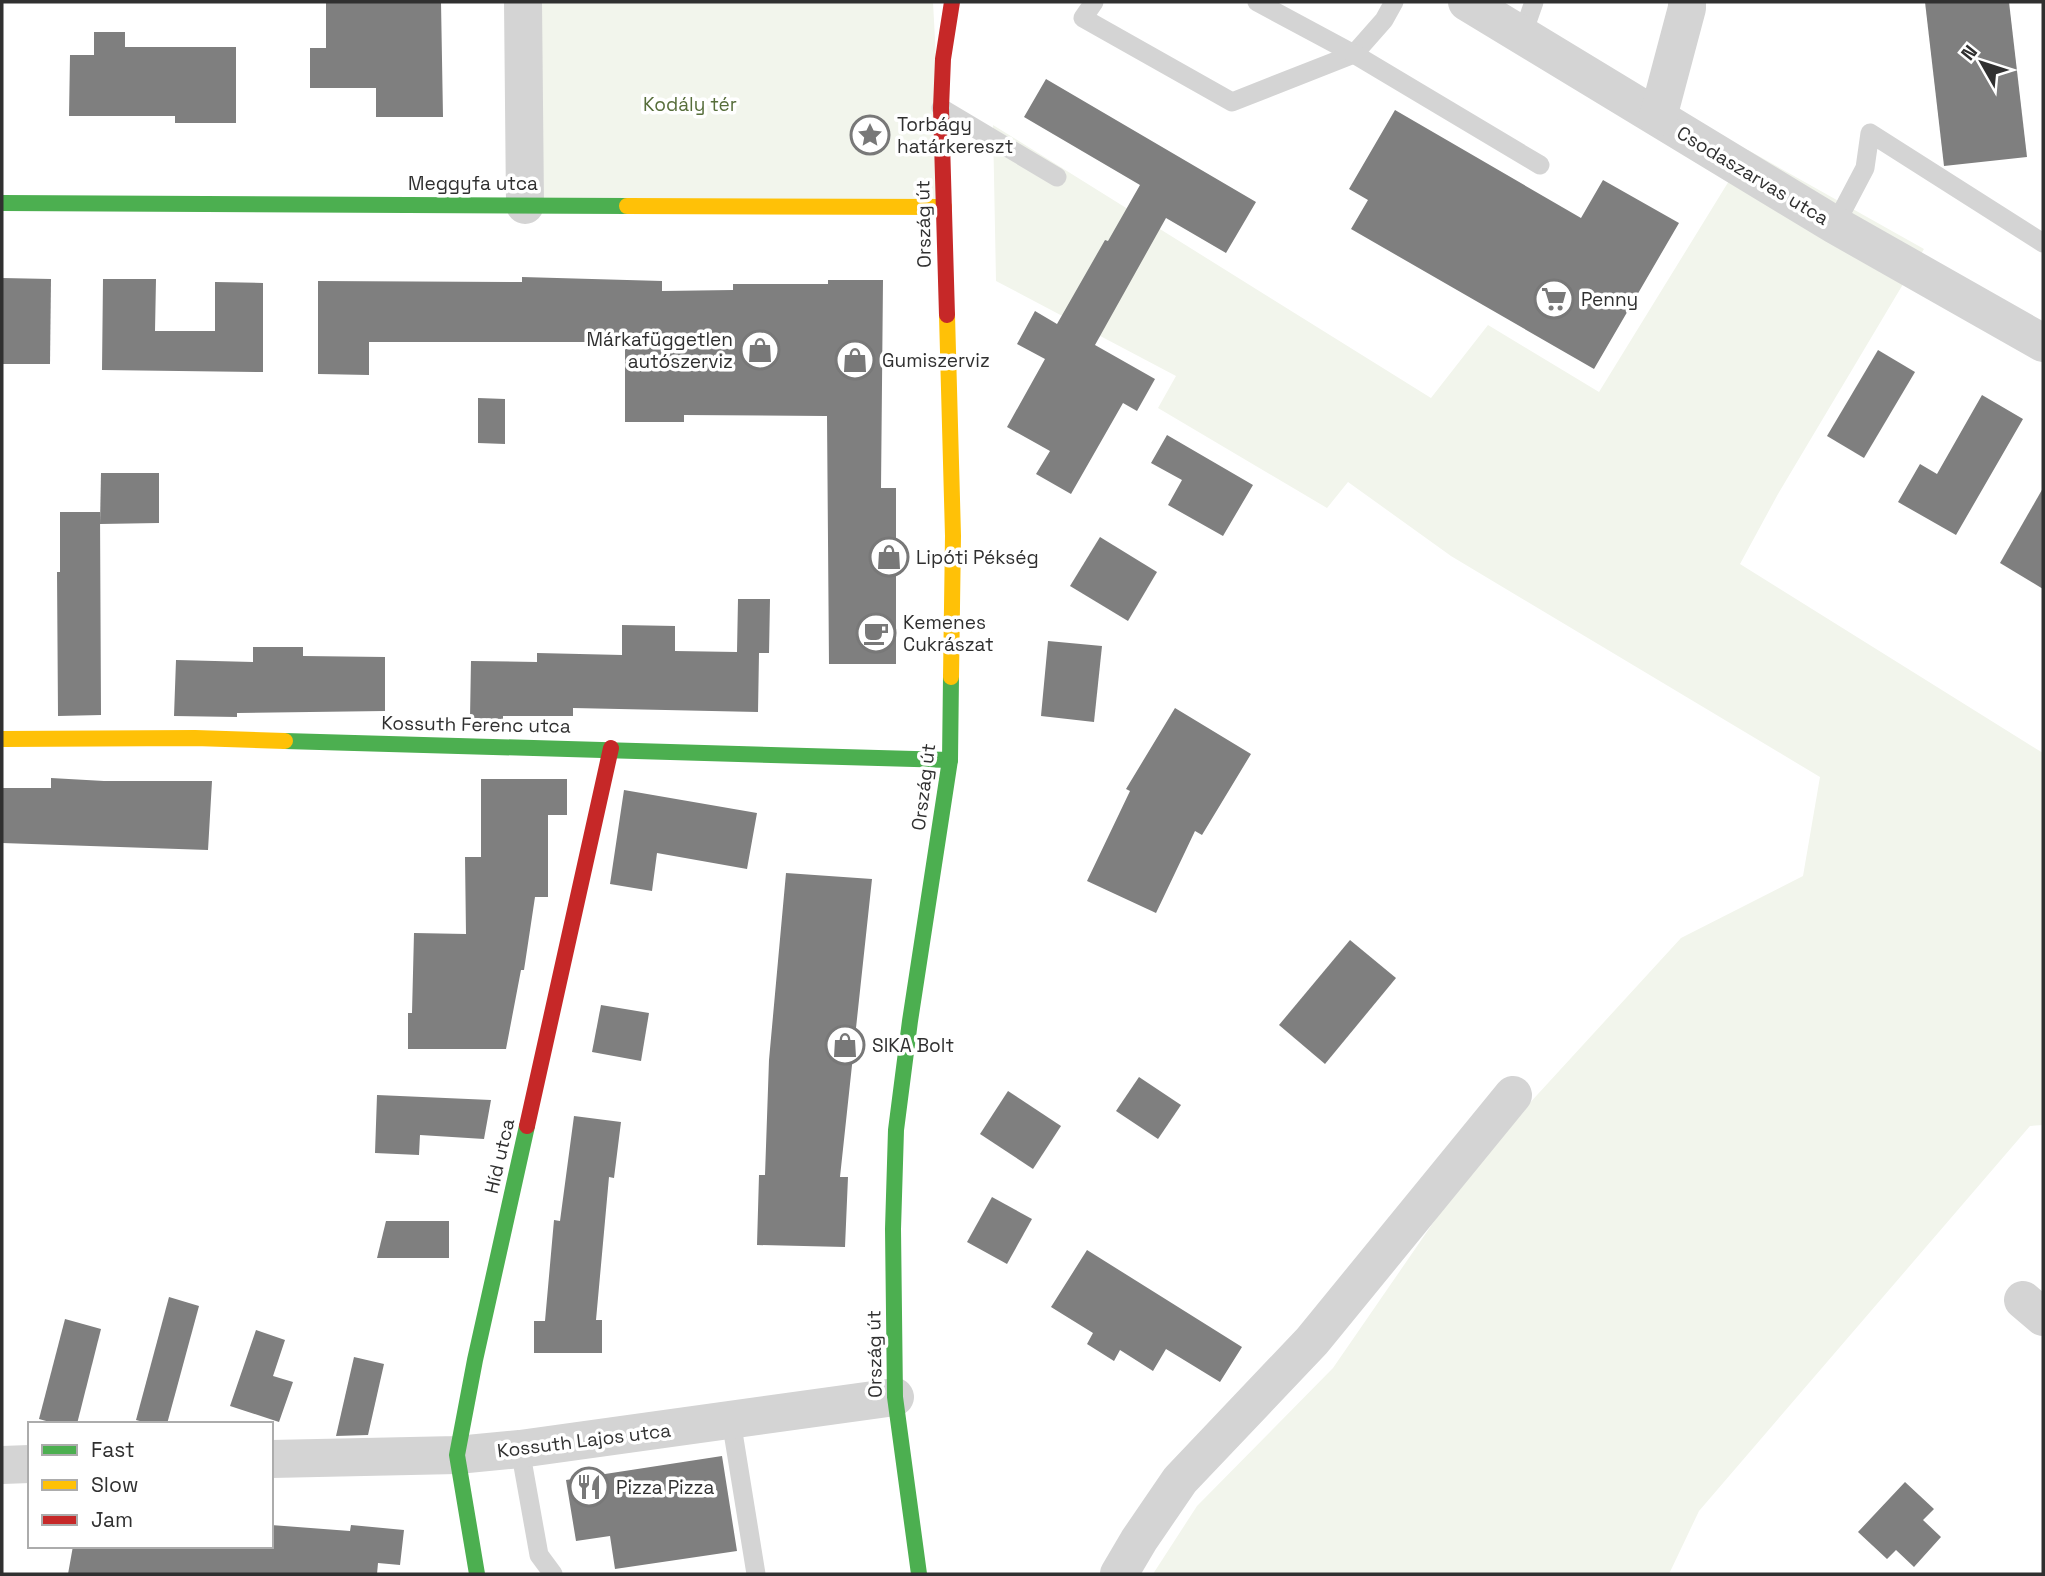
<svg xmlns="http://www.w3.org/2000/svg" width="2045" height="1576" font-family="'Space Grotesk',sans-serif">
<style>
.green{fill:#f2f5ec}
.building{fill:#7f7f7f}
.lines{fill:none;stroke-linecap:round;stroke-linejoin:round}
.lane{stroke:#d4d4d4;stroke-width:19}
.street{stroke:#d4d4d4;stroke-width:38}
.fast{stroke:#4caf50;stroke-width:16}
.slow{stroke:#ffc107;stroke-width:16}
.jam{stroke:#c62828;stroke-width:16}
.labels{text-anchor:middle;stroke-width:7;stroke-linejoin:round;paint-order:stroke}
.park-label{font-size:19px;fill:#576e3b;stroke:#fff}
.poi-label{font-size:19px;fill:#303030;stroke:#fff;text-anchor:start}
.street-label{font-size:19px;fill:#303030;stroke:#fff}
</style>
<rect width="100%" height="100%" fill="#fff"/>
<!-- green -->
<g class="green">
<path d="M 523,2 L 933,2 L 944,207 L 525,205 Z"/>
<path d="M 993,125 L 1431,398 L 1488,325 L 1599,392 L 1748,150 L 1924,249 L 1778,494 L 1740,564 L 2043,753 L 2043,1125 L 2030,1126 L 1699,1511 L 1669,1574 L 1153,1574 L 1197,1506 L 1333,1368 L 1473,1165 L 1681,938 L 1803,876 L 1820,777 L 1451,556 L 1348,482 L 1327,508 L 1158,408 L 1176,376 L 996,281 Z"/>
</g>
<!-- building -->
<g class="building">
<path d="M 326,2 L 441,2 L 443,117 L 376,117 L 376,88 L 310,88 L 310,48 L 326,48 Z"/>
<path d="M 1925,2 L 2009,2 L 2027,157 L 1944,166 Z"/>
<path d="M 94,32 L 125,32 L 125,47 L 236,47 L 236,123 L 175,123 L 175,116 L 69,116 L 70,55 L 94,55 Z"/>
<path d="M 1046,79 L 1256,202 L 1226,253 L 1166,218 L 1095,345 L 1155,379 L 1137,411 L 1123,403 L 1071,494 L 1036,474 L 1050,451 L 1007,427 L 1045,359 L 1017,344 L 1035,311 L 1057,324 L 1105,240 L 1108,241 L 1140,185 L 1024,117 Z"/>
<path d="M 1395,110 L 1581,218 L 1603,180 L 1679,223 L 1594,369 L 1351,229 L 1368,200 L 1349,189 Z"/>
<path d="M 522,277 L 662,281 L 662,291 L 733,290 L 733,284 L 828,284 L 828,280 L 883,280 L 881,488 L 896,488 L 896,664 L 829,664 L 827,416 L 684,415 L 684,422 L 625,422 L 625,342 L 369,342 L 369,375 L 318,374 L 318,281 L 522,282 Z"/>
<path d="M 2,278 L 51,279 L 50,364 L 2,364 Z"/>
<path d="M 103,279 L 156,279 L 155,331 L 215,331 L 215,282 L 263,283 L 263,372 L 102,370 Z"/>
<path d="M 1878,350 L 1915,372 L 1864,458 L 1827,436 Z"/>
<path d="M 1982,395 L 2023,419 L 1956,535 L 1898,502 L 1920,464 L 1937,474 Z"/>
<path d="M 478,398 L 505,399 L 505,444 L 478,443 Z"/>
<path d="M 1167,435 L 1253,485 L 1223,536 L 1168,505 L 1182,480 L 1151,463 Z"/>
<path d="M 101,473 L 159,473 L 159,523 L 100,524 Z"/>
<path d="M 2043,488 L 2043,589 L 2000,563 Z"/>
<path d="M 60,512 L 100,512 L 101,715 L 58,716 L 57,572 L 60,572 Z"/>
<path d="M 1100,537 L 1157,572 L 1128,621 L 1070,586 Z"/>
<path d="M 738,599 L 770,599 L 769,653 L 759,653 L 758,712 L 573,708 L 573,716 L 503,716 L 503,719 L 470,718 L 471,661 L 537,662 L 537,653 L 622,655 L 622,625 L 675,626 L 675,651 L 737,652 Z"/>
<path d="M 1048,641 L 1102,646 L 1094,722 L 1041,716 Z"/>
<path d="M 253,647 L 303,647 L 303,656 L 385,657 L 385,711 L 237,713 L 237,717 L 174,716 L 176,660 L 253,662 Z"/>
<path d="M 1175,708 L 1251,754 L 1202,835 L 1195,831 L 1156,913 L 1087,881 L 1130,791 L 1126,789 Z"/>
<path d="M 51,778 L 104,781 L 212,781 L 208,850 L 2,843 L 2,788 L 51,788 Z"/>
<path d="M 481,779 L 567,779 L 567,815 L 548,815 L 548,897 L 535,897 L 524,970 L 521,970 L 506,1049 L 408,1049 L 408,1013 L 412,1013 L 414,933 L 466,934 L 465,857 L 481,857 Z"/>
<path d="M 624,790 L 757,813 L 747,869 L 657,853 L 652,891 L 610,884 Z"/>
<path d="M 786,873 L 872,879 L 840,1177 L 848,1177 L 845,1247 L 757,1245 L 759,1175 L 765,1175 L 769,1060 Z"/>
<path d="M 1350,940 L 1396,978 L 1325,1064 L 1279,1025 Z"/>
<path d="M 601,1005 L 649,1013 L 641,1061 L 592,1052 Z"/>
<path d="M 1139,1077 L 1181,1105 L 1158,1139 L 1116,1111 Z"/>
<path d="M 1008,1091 L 1061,1126 L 1033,1169 L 980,1134 Z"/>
<path d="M 377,1095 L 491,1100 L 484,1139 L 420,1135 L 419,1155 L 375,1153 Z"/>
<path d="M 574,1116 L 621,1122 L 614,1178 L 609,1177 L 596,1320 L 602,1320 L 602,1353 L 534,1353 L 534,1321 L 545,1321 L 554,1220 L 560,1221 Z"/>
<path d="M 992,1197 L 1032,1219 L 1007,1264 L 967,1242 Z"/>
<path d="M 386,1221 L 449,1221 L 449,1258 L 377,1258 Z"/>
<path d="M 1087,1250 L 1242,1347 L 1220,1382 L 1166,1349 L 1153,1371 L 1120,1350 L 1114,1361 L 1087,1344 L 1093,1333 L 1051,1307 Z"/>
<path d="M 169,1297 L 199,1306 L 167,1424 L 151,1424 L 136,1420 Z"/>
<path d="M 65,1319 L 101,1329 L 77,1424 L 57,1424 L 39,1419 Z"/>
<path d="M 256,1330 L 285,1340 L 273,1376 L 293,1382 L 279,1422 L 230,1406 Z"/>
<path d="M 354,1357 L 384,1364 L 368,1435 L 336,1436 Z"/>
<path d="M 722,1456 L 737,1551 L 615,1569 L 610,1536 L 576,1541 L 566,1480 Z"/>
<path d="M 1905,1482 L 1934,1509 L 1923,1520 L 1941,1537 L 1914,1567 L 1896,1550 L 1887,1559 L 1858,1532 Z"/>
<path d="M 271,1525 L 350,1531 L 351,1525 L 404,1530 L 400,1565 L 378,1563 L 377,1574 L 68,1574 L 73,1546 L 271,1546 Z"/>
</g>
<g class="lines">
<!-- lane -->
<g class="lane">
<path d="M 1094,2 L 1083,18 L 1232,102 L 1354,54 L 1384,20 L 1394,2"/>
<path d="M 1257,2 L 1354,54 L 1540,165"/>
<path d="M 1522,36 L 1534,2"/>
<path d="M 941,108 L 1057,177"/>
<path d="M 1835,225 L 1865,168 L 1870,133 L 2043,243"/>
<path d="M 731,1420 L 756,1574"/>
<path d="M 520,1449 L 539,1555 L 553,1574"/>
</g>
<!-- street -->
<g class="street">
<path d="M 523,2 L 525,205"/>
<path d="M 1467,2 L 1835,225 L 2043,343"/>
<path d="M 1658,117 L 1687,8 L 1687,2"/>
<path d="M 2023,1300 L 2043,1317"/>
<path d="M 271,1459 L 457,1455 L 520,1449 L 895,1397"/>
<path d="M 2,1465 L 30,1464"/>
<path d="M 1119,1574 L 1139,1540 L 1180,1480 L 1312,1341 L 1513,1095"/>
</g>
<!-- fast -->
<g class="fast">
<path d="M 2,203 L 627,206"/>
<path d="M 285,741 L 950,760"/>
<path d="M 477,1574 L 457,1455 L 475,1360 L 527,1126"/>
<path d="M 919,1574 L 895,1397 L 893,1229 L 896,1130 L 910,1021 L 950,760 L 951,677"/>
</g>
<!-- slow -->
<g class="slow">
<path d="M 627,206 L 944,207"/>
<path d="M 947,315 L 953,536 L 951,677"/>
<path d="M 2,739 L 195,738 L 285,741"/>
</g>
<!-- jam -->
<g class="jam">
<path d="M 947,315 L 941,108 L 943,59 L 952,2"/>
<path d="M 527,1126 L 611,748"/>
</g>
</g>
<!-- icons -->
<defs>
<symbol id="sight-ring" viewBox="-11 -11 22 22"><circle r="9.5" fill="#fff" stroke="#787878" stroke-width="1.5"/><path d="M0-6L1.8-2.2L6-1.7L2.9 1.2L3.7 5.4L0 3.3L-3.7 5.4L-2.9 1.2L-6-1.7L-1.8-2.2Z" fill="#787878"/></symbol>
<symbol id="supermarket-ring" viewBox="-11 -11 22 22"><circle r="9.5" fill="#fff" stroke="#787878" stroke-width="1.5"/><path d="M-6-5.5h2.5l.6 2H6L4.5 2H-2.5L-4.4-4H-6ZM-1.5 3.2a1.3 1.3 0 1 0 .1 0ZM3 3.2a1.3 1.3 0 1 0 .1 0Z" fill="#787878"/></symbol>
<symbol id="shop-ring" viewBox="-11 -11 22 22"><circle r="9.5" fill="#fff" stroke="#787878" stroke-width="1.5"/><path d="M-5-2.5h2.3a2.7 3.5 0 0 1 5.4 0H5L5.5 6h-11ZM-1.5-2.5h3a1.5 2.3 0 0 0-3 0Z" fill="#787878"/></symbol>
<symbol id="cafe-ring" viewBox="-11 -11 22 22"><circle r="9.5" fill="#fff" stroke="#787878" stroke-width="1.5"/><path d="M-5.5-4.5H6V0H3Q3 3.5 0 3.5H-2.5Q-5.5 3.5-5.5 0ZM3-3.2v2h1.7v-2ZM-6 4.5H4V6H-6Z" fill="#787878"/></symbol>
<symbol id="restaurant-ring" viewBox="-11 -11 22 22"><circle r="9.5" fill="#fff" stroke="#787878" stroke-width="1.5"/><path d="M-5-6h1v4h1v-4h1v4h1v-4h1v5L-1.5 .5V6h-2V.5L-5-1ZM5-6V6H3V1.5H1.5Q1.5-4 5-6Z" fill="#787878"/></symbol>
</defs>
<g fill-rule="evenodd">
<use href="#sight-ring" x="848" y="113" width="44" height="44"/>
<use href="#supermarket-ring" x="1532" y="277" width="44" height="44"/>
<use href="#shop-ring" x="738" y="328" width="44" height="44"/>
<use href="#shop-ring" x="833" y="338" width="44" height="44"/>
<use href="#shop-ring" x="867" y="535" width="44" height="44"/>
<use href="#cafe-ring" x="854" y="611" width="44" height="44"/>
<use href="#shop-ring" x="823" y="1023" width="44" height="44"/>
<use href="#restaurant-ring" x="567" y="1465" width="44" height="44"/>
</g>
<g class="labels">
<!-- park labels -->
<g class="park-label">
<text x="690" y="111">Kodály tér</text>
</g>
<!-- poi labels -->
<g class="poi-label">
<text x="897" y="131">Torbágy<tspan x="897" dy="22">határkereszt</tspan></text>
<text x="1581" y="306">Penny</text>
<text x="733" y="346" text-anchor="end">Márkafüggetlen<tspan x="733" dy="22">autószerviz</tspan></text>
<text x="882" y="367">Gumiszerviz</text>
<text x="916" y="564">Lipóti Pékség</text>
<text x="903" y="629">Kemenes<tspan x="903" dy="22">Cukrászat</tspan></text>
<text x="872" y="1052">SIKA Bolt</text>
<text x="616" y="1494">Pizza Pizza</text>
</g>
<!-- street labels -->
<g class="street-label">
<text transform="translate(1753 175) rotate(31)" y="7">Csodaszarvas utca</text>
<text x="473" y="190">Meggyfa utca</text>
<text transform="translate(923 224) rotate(-91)" y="7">Ország út</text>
<text transform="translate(476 724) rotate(1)" y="7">Kossuth Ferenc utca</text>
<text transform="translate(923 787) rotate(-83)" y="7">Ország út</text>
<text transform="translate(499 1156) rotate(-77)" y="7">Híd utca</text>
<text transform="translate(874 1354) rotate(-91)" y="7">Ország út</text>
<text transform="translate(584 1440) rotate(-7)" y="7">Kossuth Lajos utca</text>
</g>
</g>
<!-- border -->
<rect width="2045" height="1576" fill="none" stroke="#303030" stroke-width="7"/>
<!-- legend -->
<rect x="28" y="1422" width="245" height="126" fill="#ffffff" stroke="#acacac" stroke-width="2"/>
<rect x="42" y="1445" width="35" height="10" fill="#4caf50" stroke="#acacac" stroke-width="2"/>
<text x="91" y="1457" font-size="21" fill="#303030">Fast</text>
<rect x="42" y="1480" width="35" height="10" fill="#ffc107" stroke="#acacac" stroke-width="2"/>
<text x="91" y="1492" font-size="21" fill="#303030">Slow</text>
<rect x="42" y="1515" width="35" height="10" fill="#c62828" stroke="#acacac" stroke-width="2"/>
<text x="91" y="1527" font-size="21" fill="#303030">Jam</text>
<!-- north arrow -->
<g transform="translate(1982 63) rotate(309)" stroke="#ffffff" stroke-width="5" paint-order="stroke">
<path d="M0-5L12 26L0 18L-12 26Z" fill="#303030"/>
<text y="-10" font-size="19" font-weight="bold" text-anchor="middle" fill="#303030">N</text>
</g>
</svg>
